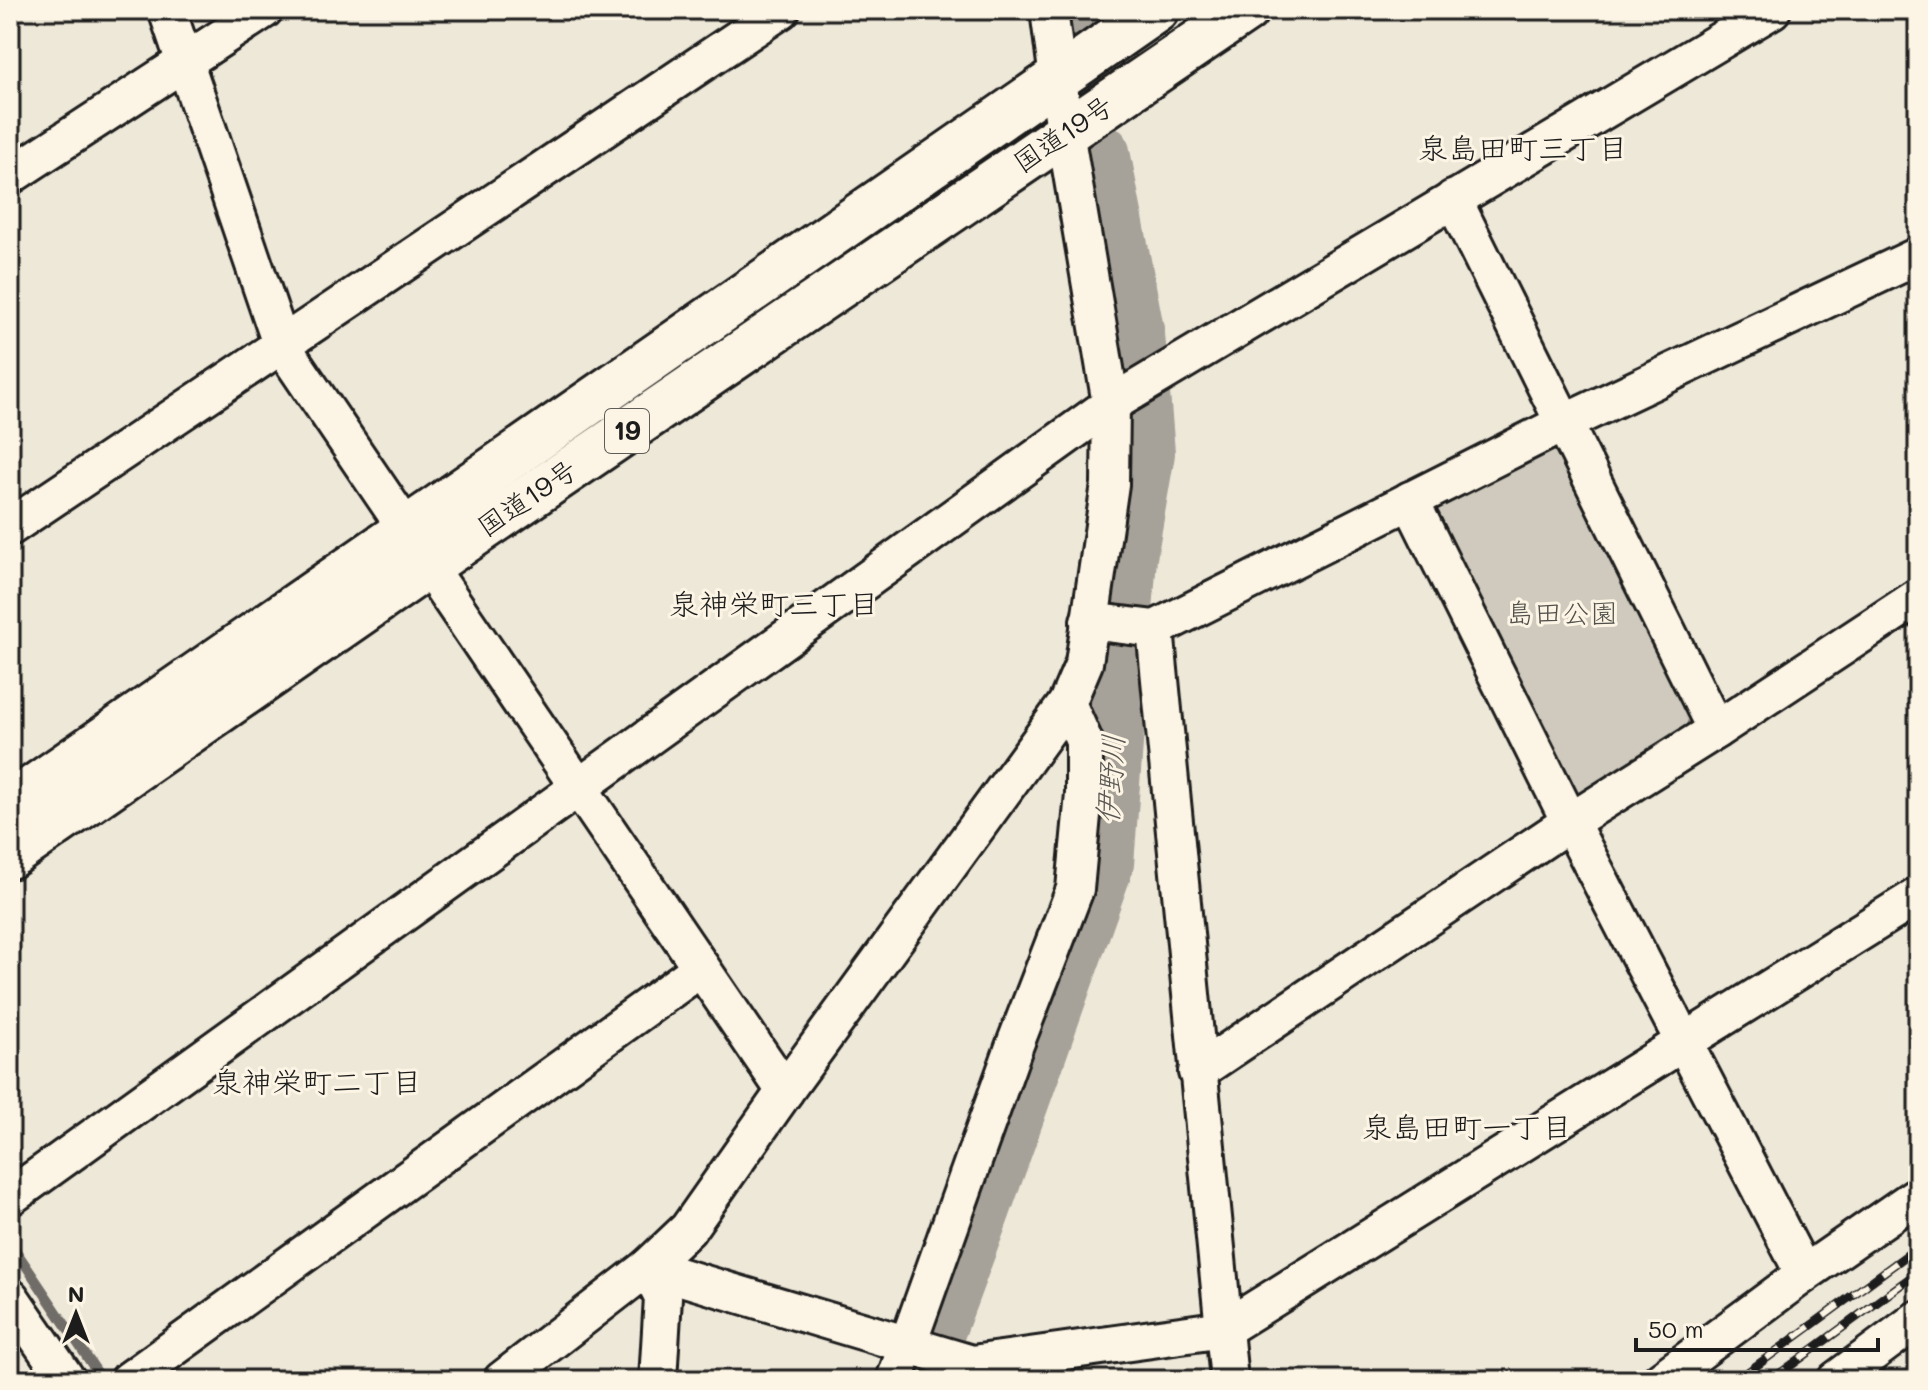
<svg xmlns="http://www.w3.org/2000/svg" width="1928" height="1390" font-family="Mali,'Klee One',sans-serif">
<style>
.green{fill:#cfcabd;stroke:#76736c;stroke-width:2}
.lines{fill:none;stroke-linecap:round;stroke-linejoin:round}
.stream{stroke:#6f6c67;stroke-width:10}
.river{stroke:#a7a299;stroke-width:58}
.minor-casing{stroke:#1c1c1c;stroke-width:42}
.highway-casing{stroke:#1c1c1c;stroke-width:50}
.minor{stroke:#fcf5e5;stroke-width:36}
.highway{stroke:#fcf5e5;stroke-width:44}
.rail-casing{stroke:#1c1c1c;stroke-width:9}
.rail{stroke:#fcf5e5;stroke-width:6;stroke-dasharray:18;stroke-linecap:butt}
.labels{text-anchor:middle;stroke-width:6;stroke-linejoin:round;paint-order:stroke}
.shield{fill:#fcf5e5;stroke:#5f5d58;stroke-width:2}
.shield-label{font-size:26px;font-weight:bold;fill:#1c1c1c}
.street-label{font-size:28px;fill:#1c1c1c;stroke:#fcf5e5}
.park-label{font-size:28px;fill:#52504c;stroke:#fcf5e5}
.neighbourhood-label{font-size:30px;fill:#1c1c1c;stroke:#fcf5e5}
.water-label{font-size:30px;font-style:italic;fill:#5b5854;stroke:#fcf5e5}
</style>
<rect width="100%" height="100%" fill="#eee8d9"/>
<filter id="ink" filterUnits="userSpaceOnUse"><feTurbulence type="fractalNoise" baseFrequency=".0125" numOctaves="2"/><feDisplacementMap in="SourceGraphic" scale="16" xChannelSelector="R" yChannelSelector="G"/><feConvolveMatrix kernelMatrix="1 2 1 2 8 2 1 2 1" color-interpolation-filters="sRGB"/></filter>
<g filter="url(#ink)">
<!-- green -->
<path class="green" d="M 1550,445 L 1559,448 L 1692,711 L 1686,728 L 1582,797 L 1570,791 L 1432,515 L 1434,505 Z"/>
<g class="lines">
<!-- stream -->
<path class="stream" d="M 10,1242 L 99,1375 L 91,1380"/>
<!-- river -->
<g class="river">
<path d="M 1081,10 L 1083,20"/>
<path d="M 918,1380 L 980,1214 L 1105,864 L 1128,557 L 1146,453 L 1136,335 L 1101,152"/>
</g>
<defs>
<g id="minor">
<path d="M 167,10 L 281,344 L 407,530"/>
<path d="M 10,176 L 264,10"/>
<path d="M 1453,199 L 1716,730"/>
<path d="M 1410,500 L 1570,822 L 1804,1274"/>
<path d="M 10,527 L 781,10"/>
<path d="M 428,566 L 785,1091"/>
<path d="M 1089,621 L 1155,629 L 1564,423 L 1918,256"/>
<path d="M 1155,629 L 1229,1380"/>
<path d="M 1197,1072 L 1570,822 L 1716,730 L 1918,597"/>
<path d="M 10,1197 L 1111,404 L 1772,10"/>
<path d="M 648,1267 L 972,1364 L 1224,1329 L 1918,896"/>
<path d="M 648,1267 L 663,1297 L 658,1380"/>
<path d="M 10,1297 L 67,1380"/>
<path d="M 129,1380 L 701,968"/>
<path d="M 502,1380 L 648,1267 L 688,1229 L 785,1091 L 1067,703 L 1084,663 L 1110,484 L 1111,404 L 1065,132 L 1049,10"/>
<path d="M 895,1380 L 1014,1047 L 1075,889 L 1084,794 L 1084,741 L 1067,703"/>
<path d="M 1661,1380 L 1804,1274 L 1918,1195"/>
<path d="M 1836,1380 L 1918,1319"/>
</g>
<g id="highway">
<path d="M 10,804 L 1156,10"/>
<path d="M 10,856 L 428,566 L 1246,10"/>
</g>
</defs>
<!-- minor casing -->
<use href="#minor" class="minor-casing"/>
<!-- highway casing -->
<use href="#highway" class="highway-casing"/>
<!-- minor -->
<use href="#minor" class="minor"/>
<!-- highway -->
<use href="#highway" class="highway"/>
<defs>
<g id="rail">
<path d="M 1737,1380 L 1918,1247"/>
<path d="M 1771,1380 L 1918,1272"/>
</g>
</defs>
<!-- rail casing -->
<use href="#rail" class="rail-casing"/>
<!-- rail -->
<use href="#rail" class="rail"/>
</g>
</g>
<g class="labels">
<!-- shield labels -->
<rect class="shield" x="605" y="409" width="44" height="44" rx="6"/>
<g class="shield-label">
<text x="627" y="440">19</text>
</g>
<!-- street labels -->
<g class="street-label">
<text transform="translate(1063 134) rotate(-34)" y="10">国道19号</text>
<text transform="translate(527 498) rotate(-34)" y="10">国道19号</text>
</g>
<!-- park labels -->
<g class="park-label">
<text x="1562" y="623">島田公園</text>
</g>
<!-- neighbourhood labels -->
<g class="neighbourhood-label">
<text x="1523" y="159">泉島田町三丁目</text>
<text x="774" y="615">泉神栄町三丁目</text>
<text x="317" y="1093">泉神栄町二丁目</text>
<text x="1467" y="1138">泉島田町一丁目</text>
</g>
<!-- water labels -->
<g class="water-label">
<text transform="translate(1111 779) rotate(-86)" y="10">伊野川</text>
</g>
</g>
<!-- margin -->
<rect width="1928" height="1390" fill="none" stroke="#fcf5e5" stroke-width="40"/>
<rect x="20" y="20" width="1888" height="1350" fill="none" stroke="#1c1c1c" stroke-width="3" filter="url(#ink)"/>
<!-- north arrow -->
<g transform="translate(76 1314)" stroke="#fcf5e5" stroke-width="6" paint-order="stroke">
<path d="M0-6L14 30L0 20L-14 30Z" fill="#1c1c1c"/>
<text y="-12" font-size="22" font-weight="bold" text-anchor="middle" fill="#1c1c1c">N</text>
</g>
<!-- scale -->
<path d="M1636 1338v12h242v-12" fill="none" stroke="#1c1c1c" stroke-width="4"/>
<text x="1648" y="1338" font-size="24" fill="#1c1c1c" stroke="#fcf5e5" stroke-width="6" paint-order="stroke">50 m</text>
</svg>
